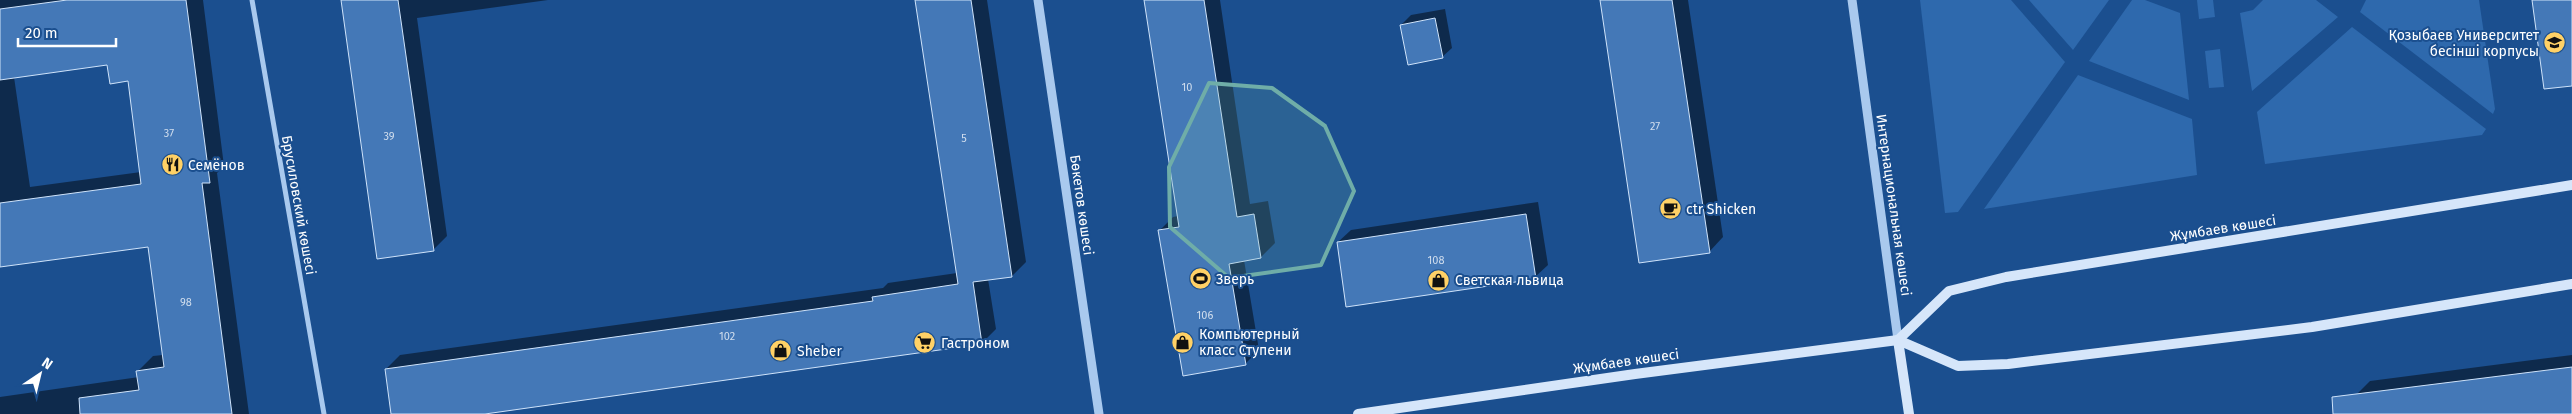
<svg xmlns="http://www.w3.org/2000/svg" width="2572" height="414" font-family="'Fira Sans',sans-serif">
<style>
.green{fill:#2e69ad}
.shadow{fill:#0007;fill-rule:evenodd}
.building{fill:#4478b7;stroke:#cfe3fa}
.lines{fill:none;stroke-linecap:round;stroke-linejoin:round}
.minor{stroke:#a9c9ee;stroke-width:5}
.tertiary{stroke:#a9c9ee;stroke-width:9}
.secondary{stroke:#d6e6fa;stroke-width:10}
.marked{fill:#6fada8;fill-opacity:0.2;stroke:#6fada8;stroke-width:4;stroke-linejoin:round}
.labels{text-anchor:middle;stroke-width:4;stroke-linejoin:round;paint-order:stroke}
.number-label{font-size:11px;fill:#d0dded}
.poi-label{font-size:14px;fill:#fff;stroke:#1b4f8f;text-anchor:start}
.street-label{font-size:14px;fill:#fff;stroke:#1b4f8f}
</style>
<rect width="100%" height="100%" fill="#1b4f8f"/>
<!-- green -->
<g class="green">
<path d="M 1920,0 L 2011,0 L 2065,62 L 1958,212 L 1945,213 Z"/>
<path d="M 2029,0 L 2109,0 L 2073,50 Z"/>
<path d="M 2132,0 L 2145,0 L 2180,13 L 2189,100 L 2089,61 Z"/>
<path d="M 2197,0 L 2213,0 L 2215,17 L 2199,19 Z"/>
<path d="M 2263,0 L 2316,0 L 2338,17 L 2252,91 L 2240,13 L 2253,10 Z"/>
<path d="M 2366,0 L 2479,0 L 2495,109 L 2493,114 L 2360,12 Z"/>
<path d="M 2352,27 L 2486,129 L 2482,135 L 2265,164 L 2257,112 Z"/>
<path d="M 2220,49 L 2224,87 L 2209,88 L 2205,51 Z"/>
<path d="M 2078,75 L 2192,119 L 2197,175 L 1984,209 Z"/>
</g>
<!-- shadow -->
<g class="shadow">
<path d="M 0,0 L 203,0 L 224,166 L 217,173 L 249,414 L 0,414 L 0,397 L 139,377 L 138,371 L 153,356 L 163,355 L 149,246 L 0,266 ZM 109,64 L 129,80 L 141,172 L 30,187 L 14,77 Z"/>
<path d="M 342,0 L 548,0 L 417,18 L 447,236 L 433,250 Z"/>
<path d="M 917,0 L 987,0 L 1026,262 L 1012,276 L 988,279 L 996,329 L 982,343 L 476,414 L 393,414 L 386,369 L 400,355 L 883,288 L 888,283 L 957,273 Z"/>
<path d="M 1146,0 L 1220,0 L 1250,204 L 1268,201 L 1275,243 L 1261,257 L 1244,260 L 1259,350 L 1245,364 L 1159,231 L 1173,217 L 1178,216 Z"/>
<path d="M 1601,0 L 1688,0 L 1723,237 L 1709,252 Z"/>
<path d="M 1445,9 L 1452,48 L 1442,57 L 1401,25 L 1411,15 Z"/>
<path d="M 1538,202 L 1548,265 L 1535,277 L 1338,242 L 1351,230 Z"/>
<path d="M 2572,355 L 2572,414 L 2358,414 L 2356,395 L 2370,381 Z"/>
</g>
<!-- building -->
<g class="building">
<path d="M 67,0 L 186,0 L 210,183 L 202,183 L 232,414 L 80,414 L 79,398 L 139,390 L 136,371 L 164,367 L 148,247 L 0,267 L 0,203 L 141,184 L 128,81 L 110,84 L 107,65 L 0,80 L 0,9 Z"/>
<path d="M 341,0 L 398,0 L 434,251 L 377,259 Z"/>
<path d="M 915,0 L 971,0 L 1012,277 L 973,282 L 982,344 L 485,414 L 391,414 L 385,369 L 873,301 L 872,297 L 958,284 Z"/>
<path d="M 1144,0 L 1204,0 L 1237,217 L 1254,214 L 1261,258 L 1229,264 L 1246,365 L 1183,376 L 1158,230 L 1179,227 Z"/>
<path d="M 1600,0 L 1672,0 L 1710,253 L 1639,263 Z"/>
<path d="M 2532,0 L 2572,0 L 2572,86 L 2544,89 Z"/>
<path d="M 1435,18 L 1443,58 L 1408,65 L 1400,25 Z"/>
<path d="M 1526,214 L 1536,279 L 1346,307 L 1337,242 Z"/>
<path d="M 2572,367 L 2572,414 L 2333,414 L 2332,397 Z"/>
</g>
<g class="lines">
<!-- minor -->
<path class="minor" d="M 252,0 L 324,414"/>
<!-- tertiary -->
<g class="tertiary">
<path d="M 1038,0 L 1099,414"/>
<path d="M 1852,0 L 1898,340"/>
</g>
<!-- secondary -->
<g class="secondary">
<path d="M 1898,340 L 1949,291 L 2006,277 L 2572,185"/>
<path d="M 1898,340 L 1909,414"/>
<path d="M 1358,414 L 1635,374 L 1898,340 L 1958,366 L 2008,364 L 2312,327 L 2572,284"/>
</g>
</g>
<!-- marked area -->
<path class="marked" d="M 1209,83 L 1272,88 L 1325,126 L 1354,191 L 1321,265 L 1229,278 L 1170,227 L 1169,167 Z"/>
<!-- icons -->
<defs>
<symbol id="university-disc" viewBox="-11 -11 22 22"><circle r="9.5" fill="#ffd166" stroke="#1b4f8f"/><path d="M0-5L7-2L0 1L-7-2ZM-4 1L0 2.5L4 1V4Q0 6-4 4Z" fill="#111"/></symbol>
<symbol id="restaurant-disc" viewBox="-11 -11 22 22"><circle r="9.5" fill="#ffd166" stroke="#1b4f8f"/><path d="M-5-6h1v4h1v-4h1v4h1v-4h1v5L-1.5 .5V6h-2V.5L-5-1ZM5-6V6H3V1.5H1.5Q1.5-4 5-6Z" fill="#111"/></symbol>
<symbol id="cafe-disc" viewBox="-11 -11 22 22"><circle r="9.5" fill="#ffd166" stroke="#1b4f8f"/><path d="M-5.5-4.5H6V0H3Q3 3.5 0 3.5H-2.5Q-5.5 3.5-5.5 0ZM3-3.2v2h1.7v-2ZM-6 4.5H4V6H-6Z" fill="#111"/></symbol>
<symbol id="stadium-disc" viewBox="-11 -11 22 22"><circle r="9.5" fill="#ffd166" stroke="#1b4f8f"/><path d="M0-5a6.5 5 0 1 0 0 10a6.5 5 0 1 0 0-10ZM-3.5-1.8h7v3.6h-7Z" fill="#111"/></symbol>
<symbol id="shop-disc" viewBox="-11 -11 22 22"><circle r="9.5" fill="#ffd166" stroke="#1b4f8f"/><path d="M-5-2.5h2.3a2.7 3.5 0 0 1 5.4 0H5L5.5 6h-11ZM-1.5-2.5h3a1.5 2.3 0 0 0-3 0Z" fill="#111"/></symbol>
<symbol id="supermarket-disc" viewBox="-11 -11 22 22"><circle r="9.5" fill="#ffd166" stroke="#1b4f8f"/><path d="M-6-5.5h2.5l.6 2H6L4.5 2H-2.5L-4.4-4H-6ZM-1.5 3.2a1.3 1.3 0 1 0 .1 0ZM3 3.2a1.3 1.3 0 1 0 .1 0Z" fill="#111"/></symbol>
</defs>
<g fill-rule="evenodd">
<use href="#university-disc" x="2542" y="30" width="25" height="25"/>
<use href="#restaurant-disc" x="160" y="152" width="25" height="25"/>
<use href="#cafe-disc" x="1658" y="196" width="25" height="25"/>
<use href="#stadium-disc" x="1188" y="266" width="25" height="25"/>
<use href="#shop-disc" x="1426" y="268" width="25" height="25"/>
<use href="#shop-disc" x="1170" y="330" width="25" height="25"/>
<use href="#supermarket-disc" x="912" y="330" width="25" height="25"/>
<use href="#shop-disc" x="768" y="338" width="25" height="25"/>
</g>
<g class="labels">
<!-- number labels -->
<g class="number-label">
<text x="1187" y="91">10</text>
<text x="1655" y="130">27</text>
<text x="169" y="137">37</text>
<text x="389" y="140">39</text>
<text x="964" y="142">5</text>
<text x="1436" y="264">108</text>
<text x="186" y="306">98</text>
<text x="1205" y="319">106</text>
<text x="727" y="340">102</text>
</g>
<!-- poi labels -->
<g class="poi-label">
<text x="2539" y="40" text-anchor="end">Қозыбаев Университет<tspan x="2539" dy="16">бесінші корпусы</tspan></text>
<text x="188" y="170">Семёнов</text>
<text x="1686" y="214">ctr Shicken</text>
<text x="1216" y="284">Зверь</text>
<text x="1455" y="285">Светская львица</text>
<text x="1199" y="339">Компьютерный<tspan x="1199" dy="16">класс Ступени</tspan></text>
<text x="941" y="348">Гастроном</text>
<text x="797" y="356">Sheber</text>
</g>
<!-- street labels -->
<g class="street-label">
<text transform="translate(299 205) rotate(80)" y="5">Брусиловский көшесі</text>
<text transform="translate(1082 205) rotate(82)" y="5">Бөкетов көшесі</text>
<text transform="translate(1894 205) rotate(82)" y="5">Интернациональная көшесі</text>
<text transform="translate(2223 228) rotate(-9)" y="5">Жұмбаев көшесі</text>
<text transform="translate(1626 361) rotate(-8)" y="5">Жұмбаев көшесі</text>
</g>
</g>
<!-- north arrow -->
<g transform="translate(40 374) rotate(35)" stroke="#1b4f8f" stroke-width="4" paint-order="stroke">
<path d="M0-4L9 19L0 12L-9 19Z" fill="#ffffff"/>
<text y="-8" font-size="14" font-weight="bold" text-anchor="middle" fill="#ffffff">N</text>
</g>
<!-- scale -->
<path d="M18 38v8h98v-8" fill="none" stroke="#ffffff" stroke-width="2.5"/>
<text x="25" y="38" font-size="15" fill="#ffffff" stroke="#1b4f8f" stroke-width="4" paint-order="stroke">20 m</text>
</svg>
